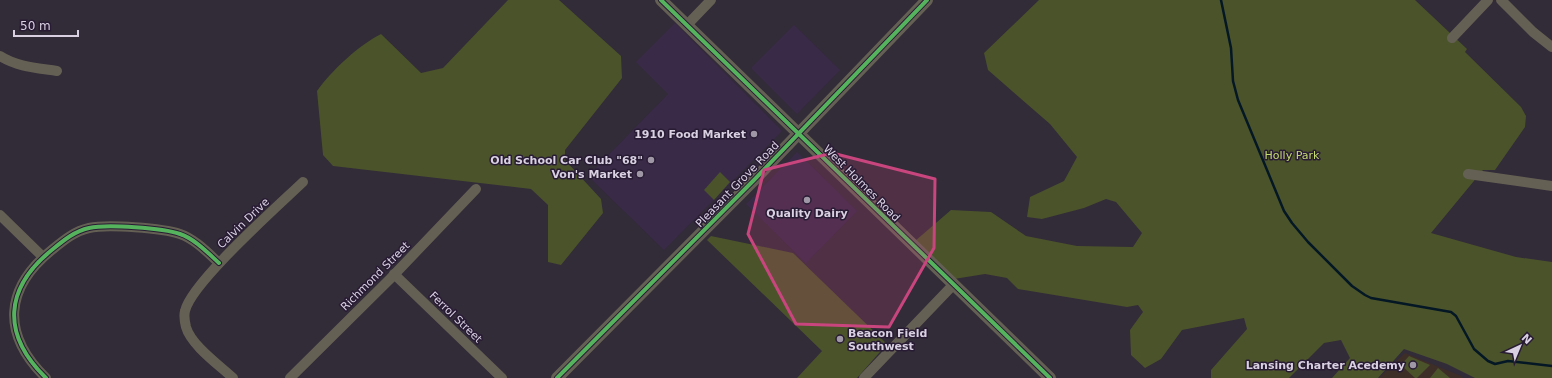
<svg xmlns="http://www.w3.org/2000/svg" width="1552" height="378" font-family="'DejaVu Sans',sans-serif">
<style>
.built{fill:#392a48}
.education{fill:#3e2e28}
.green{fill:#4b532b}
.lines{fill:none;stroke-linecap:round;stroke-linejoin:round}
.stream{stroke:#041724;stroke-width:2.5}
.minor{stroke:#656054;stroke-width:10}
.tertiary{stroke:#656054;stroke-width:12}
.cycleway-casing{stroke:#281b34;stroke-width:6}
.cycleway{stroke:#56b35d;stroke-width:4}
.marked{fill:#c8467d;fill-opacity:0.2;stroke:#c8467d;stroke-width:3;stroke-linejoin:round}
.poi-dot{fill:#9f97a6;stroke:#281b34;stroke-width:1.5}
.labels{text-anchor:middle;stroke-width:3;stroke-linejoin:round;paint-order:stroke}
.poi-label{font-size:11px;font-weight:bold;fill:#d9d1e2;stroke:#281b34;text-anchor:end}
.park-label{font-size:11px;fill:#c4db6e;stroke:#281b34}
.street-label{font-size:11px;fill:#d9d1e2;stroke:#281b34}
</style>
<rect width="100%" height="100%" fill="#322b38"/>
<!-- built -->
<g class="built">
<path d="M 675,23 L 782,131 L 664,250 L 588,176 L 668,94 L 636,62 Z"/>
<path d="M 794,25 L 840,70 L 797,114 L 751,68 Z"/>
<path d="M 797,152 L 857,211 L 806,263 L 746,204 Z"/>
</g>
<!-- education -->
<path class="education" d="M 1405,353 L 1461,376 L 1463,378 L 1379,378 Z"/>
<!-- green -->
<g class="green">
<path d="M 508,0 L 559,0 L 621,56 L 622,78 L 565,150 L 565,160 L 601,199 L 603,213 L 561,265 L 548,262 L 548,205 L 531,189 L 333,166 L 323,155 L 317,91 C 331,71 359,45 381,34 L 421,73 L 443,68 Z"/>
<path d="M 1039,0 L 1415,0 L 1467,49 L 1465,52 L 1521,107 L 1526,116 L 1525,127 L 1495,170 L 1483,170 L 1431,233 L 1516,257 L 1552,262 L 1552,378 L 1475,378 L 1447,364 L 1404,349 L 1378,378 L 1332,378 L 1350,358 L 1341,340 L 1324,343 L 1289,378 L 1211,378 L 1211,370 L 1247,329 L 1244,318 L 1182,330 L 1161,359 L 1145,368 L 1131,355 L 1130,330 L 1143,312 L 1138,305 L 1127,307 L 1018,289 L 1007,278 L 985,274 L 954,279 L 915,241 L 951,210 L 991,212 L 1026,236 L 1077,246 L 1133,247 L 1142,233 L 1116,202 L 1106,199 L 1084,208 L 1042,219 L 1027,217 L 1030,197 L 1064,181 L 1077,157 L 1050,124 L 988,70 L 984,53 Z"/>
<path d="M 720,172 L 730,182 L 714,200 L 704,190 Z"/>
<path d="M 711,236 L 793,253 L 887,344 L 857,378 L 797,378 L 822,351 L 707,240 Z"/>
<path d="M 1409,356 L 1430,365 L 1417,378 L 1415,378 L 1401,365 Z"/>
<path d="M 1438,368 L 1450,378 L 1430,378 Z"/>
</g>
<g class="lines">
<!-- stream -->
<path class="stream" d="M 1221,0 L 1231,48 L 1233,81 L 1238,100 L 1284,211 L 1292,223 L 1308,242 L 1352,286 L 1365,295 L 1371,298 L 1451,312 L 1456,316 L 1474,349 L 1488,361 L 1495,364 L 1508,361 L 1552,366"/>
<!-- minor -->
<g class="minor">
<path d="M 1501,0 L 1533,32 L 1552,47"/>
<path d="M 687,25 L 711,0"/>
<path d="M 1452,38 L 1488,0"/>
<path d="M 0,56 C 17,67 38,68 57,71"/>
<path d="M 1468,174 L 1552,186"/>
<path d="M 0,215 L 43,257"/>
<path d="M 394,274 L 502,378"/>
<path d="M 46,378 C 1,334 4,288 53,249 C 64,240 75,231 89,228 C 107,224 163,228 180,234 C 195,239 208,253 219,263"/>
<path d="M 233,378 C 219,365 191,345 186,327 C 185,323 184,315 185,311 C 191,283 279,205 303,182"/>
<path d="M 290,378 L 390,279 L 476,189"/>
<path d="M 864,378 L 953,285"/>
</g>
<!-- tertiary -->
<g class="tertiary">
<path d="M 661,0 L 1050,378"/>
<path d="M 557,378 L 754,180 L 927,0"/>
</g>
<defs>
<g id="cycleway">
<path d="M 661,0 L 1050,378"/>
<path d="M 46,378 C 1,334 4,288 53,249 C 64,240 75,231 89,228 C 107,224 163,228 180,234 C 195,239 208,253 219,263"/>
<path d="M 557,378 L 754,180 L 927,0"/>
</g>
</defs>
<!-- cycleway casing -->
<use href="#cycleway" class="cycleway-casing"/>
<!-- cycleway -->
<use href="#cycleway" class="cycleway"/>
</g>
<!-- marked area -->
<path class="marked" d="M 832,153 L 935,179 L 934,248 L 889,327 L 796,324 L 748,234 L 764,170 Z"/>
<!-- markers -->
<g class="poi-dot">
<circle cx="754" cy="134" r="4"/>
<circle cx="651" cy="160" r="4"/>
<circle cx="640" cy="174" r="4"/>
<circle cx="807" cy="200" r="4"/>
<circle cx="840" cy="339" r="4"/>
<circle cx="1413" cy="365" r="4"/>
</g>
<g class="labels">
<!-- poi labels -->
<g class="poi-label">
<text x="746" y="138">1910 Food Market</text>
<text x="643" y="164">Old School Car Club "68"</text>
<text x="632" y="178">Von's Market</text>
<text x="807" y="217" text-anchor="middle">Quality Dairy</text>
<text x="848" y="337" text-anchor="start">Beacon Field<tspan x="848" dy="13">Southwest</tspan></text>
<text x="1405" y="369">Lansing Charter Acedemy</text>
</g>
<!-- park labels -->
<g class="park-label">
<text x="1292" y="159">Holly Park</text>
</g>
<!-- street labels -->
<g class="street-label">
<text transform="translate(862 183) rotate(45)" y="4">West Holmes Road</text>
<text transform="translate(737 184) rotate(-46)" y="4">Pleasant Grove Road</text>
<text transform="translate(243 223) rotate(-44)" y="4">Calvin Drive</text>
<text transform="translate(375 276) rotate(-45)" y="4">Richmond Street</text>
<text transform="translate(456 317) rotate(44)" y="4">Ferrol Street</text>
</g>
</g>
<!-- north arrow -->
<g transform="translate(1520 346) rotate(44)" stroke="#281b34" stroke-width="3" paint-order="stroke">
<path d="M0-3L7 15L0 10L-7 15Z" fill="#d9d1e2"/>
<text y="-6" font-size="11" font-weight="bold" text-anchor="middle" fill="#d9d1e2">N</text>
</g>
<!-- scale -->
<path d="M14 30v6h64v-6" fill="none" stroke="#d9d1e2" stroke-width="2"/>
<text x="20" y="30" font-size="12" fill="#d9d1e2" stroke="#281b34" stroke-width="3" paint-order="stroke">50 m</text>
</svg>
